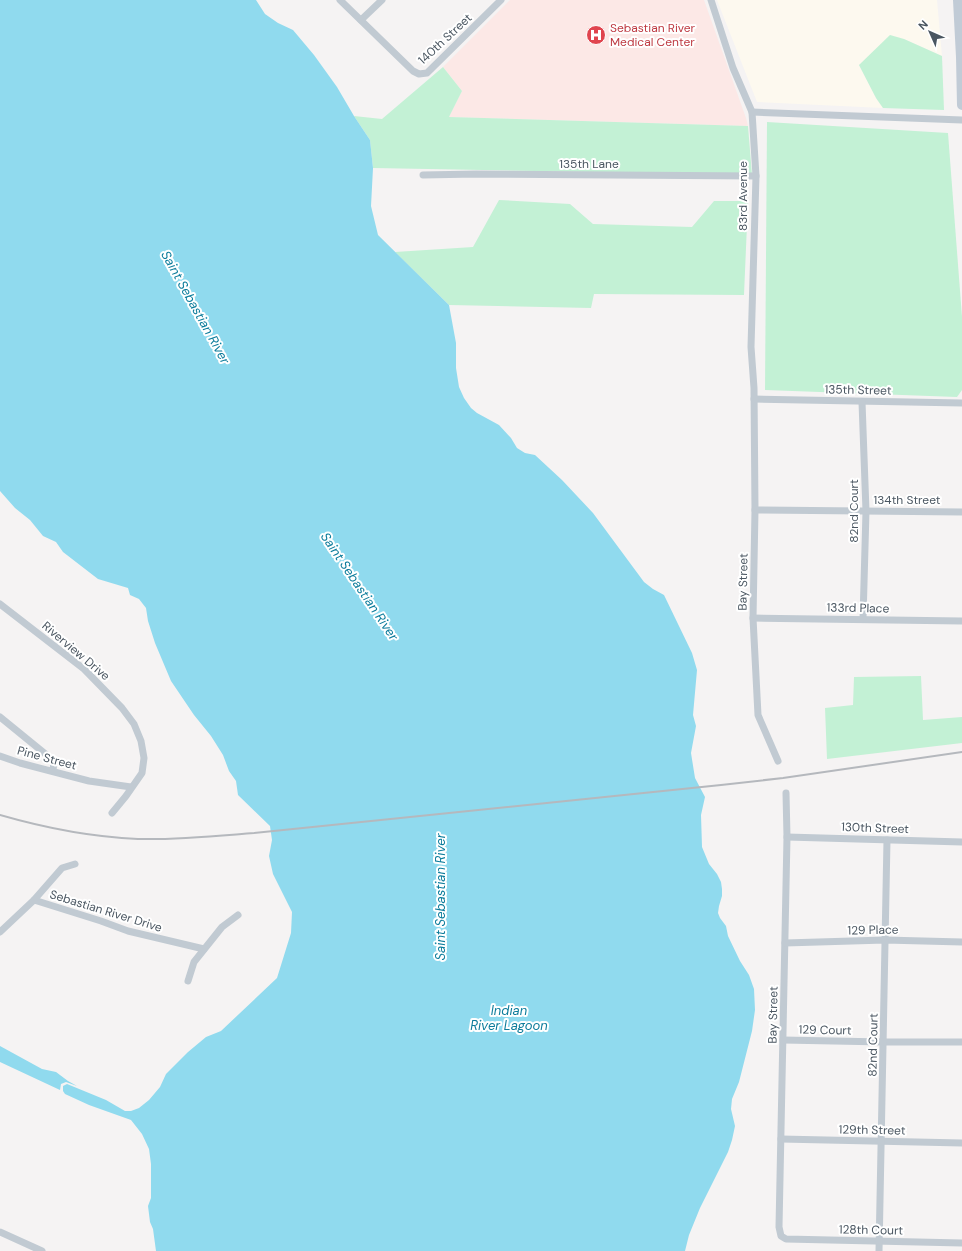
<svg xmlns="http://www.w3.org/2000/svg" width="962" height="1251" font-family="'DM Sans',sans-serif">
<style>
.commercial{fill:#fdf9ef}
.medical{fill:#fce8e6}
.green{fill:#c3f1d5}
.water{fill:#90daee}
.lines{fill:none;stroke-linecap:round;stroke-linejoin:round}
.minor{stroke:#c1cad2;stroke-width:7}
.secondary{stroke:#c1cbd6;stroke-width:10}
.rail{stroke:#b5b8bd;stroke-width:2}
.labels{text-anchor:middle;stroke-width:4;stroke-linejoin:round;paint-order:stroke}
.health-label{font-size:12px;fill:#be3a42;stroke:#fff;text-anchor:start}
.street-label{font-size:12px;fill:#4a5661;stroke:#fff}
.water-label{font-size:13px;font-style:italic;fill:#0c7c9b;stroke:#fff}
</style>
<rect width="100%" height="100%" fill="#f5f3f3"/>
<!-- commercial -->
<path class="commercial" d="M 717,0 L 937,0 L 942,56 L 904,39 L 859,65 L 876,98 L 883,108 L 757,102 Z"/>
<!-- medical -->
<path class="medical" d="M 510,0 L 704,0 L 746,118 L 748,126 L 449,117 L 462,91 L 443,67 Z"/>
<!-- green -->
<g class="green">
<path d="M 890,35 L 904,39 L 942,56 L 944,110 L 883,108 L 876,98 L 859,65 Z"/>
<path d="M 443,67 L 462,91 L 449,117 L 748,126 L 752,175 L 373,168 L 370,140 L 354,116 L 382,119 Z"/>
<path d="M 767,122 L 948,133 L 962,317 L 962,390 L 957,397 L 765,390 Z"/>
<path d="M 499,200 L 570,204 L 593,224 L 692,227 L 714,201 L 748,201 L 744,295 L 594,294 L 591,308 L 449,305 L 395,252 L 473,247 Z"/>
<path d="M 921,676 L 923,720 L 962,717 L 962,743 L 827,759 L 825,708 L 853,705 L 854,677 Z"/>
</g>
<!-- water -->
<g class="water">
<path d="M 0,0 L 256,0 L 265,14 L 278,23 L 293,30 L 314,55 L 337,87 L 354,116 L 370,140 L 373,168 L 371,206 L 378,235 L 449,305 L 456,343 L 456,368 L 459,387 L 464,398 L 471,408 L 477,413 L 499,425 L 511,438 L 517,448 L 525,453 L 535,455 L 562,480 L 593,513 L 644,582 L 653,589 L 664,595 L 692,653 L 697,670 L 693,715 L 696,726 L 691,753 L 695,778 L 705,797 L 701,815 L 702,847 L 709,864 L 717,874 L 721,882 L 722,889 L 722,896 L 719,906 L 718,913 L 720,918 L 726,926 L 728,936 L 740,961 L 749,975 L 754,989 L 755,1010 L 752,1031 L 739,1082 L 732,1099 L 731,1109 L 735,1126 L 732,1140 L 728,1152 L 700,1208 L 689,1235 L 685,1251 L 156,1251 L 153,1229 L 150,1222 L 148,1206 L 151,1198 L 151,1164 L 149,1149 L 142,1134 L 131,1120 L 89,1105 L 65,1094 L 63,1091 L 63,1086 L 67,1084 L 106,1100 L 125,1111 L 131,1111 L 139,1108 L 149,1100 L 160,1087 L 166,1074 L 188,1052 L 206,1037 L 221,1031 L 277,978 L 291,933 L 292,912 L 273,874 L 269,856 L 272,840 L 270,826 L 238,795 L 236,781 L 229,771 L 223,755 L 211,736 L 194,715 L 171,681 L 155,643 L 148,621 L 146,608 L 139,599 L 130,595 L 128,588 L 98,579 L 63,552 L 56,542 L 43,536 L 30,520 L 15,508 L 0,491 Z"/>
<path d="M 0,1046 L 42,1069 L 56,1072 L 68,1081 L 77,1086 L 66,1082 L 61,1084 L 60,1090 L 0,1062 Z"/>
</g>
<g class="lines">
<!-- minor -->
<g class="minor">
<path d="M 340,0 L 413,71 L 419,74 L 427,73 L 501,0"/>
<path d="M 711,0 L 733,68 L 752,112 L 756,176 L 751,347 L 754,388 L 755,510 L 753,618 L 758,715 L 778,761"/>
<path d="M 361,20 L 382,0"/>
<path d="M 752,112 L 962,120"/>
<path d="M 423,175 L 476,174 L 756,176"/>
<path d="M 754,399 L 962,403"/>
<path d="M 862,402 L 866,511 L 863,619"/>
<path d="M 755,510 L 962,512"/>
<path d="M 0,604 L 84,669 L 122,708 L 134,724 L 141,741 L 144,758 L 142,773 L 126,796 L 112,813"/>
<path d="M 753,618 L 962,621"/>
<path d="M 0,717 L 54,761 L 53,771"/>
<path d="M 0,756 L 20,763 L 89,781 L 131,787"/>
<path d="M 786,793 L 787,837 L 779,1227 L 781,1236 L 786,1239 L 962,1243"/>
<path d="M 787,837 L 962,842"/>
<path d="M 34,900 L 101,921 L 128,931 L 204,949"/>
<path d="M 0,932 L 34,900 L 62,868 L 75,864"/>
<path d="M 785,943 L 885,940 L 962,942"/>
<path d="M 188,981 L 194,962 L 222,927 L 238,915"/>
<path d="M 783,1040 L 884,1042 L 962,1042"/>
<path d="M 781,1139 L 962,1143"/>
<path d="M 0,1232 L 42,1251"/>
<path d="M 879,1251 L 887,840"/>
</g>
<!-- secondary -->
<path class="secondary" d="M 958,0 L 961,57 L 962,105"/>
<!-- rail -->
<path class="rail" d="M 0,815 C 45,828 91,837 138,839 C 177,840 216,836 254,833 L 721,785 L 783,778 L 962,752"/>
</g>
<!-- icons -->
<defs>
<symbol id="hospital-disc" viewBox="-11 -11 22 22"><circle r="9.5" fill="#e0444e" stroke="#fff"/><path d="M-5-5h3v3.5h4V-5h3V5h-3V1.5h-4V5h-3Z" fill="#fff"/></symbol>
</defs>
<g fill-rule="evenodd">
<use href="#hospital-disc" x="585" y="24" width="22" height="22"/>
</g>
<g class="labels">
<!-- health labels -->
<g class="health-label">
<text x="610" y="32">Sebastian River<tspan x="610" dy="14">Medical Center</tspan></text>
</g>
<!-- street labels -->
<g class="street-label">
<text transform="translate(445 39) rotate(-43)" y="4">140th Street</text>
<text x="589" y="168">135th Lane</text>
<text transform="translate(743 196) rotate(-90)" y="4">83rd Avenue</text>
<text transform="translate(858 390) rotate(1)" y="4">135th Street</text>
<text x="907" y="504">134th Street</text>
<text transform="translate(854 511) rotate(-90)" y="4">82nd Court</text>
<text transform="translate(743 582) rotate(-89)" y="4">Bay Street</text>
<text transform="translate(858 608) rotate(1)" y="4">133rd Place</text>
<text transform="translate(76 651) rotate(40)" y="4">Riverview Drive</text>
<text transform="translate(47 758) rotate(15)" y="4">Pine Street</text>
<text transform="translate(875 828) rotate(2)" y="4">130th Street</text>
<text transform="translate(106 911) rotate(17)" y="4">Sebastian River Drive</text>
<text transform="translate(873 930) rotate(-1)" y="4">129 Place</text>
<text transform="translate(773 1015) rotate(-89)" y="4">Bay Street</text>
<text transform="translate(825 1030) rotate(1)" y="4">129 Court</text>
<text transform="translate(873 1045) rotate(-89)" y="4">82nd Court</text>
<text transform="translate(872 1130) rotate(1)" y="4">129th Street</text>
<text transform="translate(871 1230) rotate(1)" y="4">128th Court</text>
</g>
<!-- water labels -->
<g class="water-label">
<text transform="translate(196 307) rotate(61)" y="5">Saint Sebastian River</text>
<text transform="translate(360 586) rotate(56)" y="5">Saint Sebastian River</text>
<text transform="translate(440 897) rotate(-90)" y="5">Saint Sebastian River</text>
<text x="509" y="1015">Indian<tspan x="509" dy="15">River Lagoon</tspan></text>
</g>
</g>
<!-- north arrow -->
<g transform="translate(930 32) rotate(315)" stroke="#ffffff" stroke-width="3" paint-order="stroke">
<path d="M0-3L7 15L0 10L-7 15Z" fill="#4a5661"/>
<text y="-6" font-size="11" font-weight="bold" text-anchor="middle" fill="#4a5661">N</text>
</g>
</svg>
